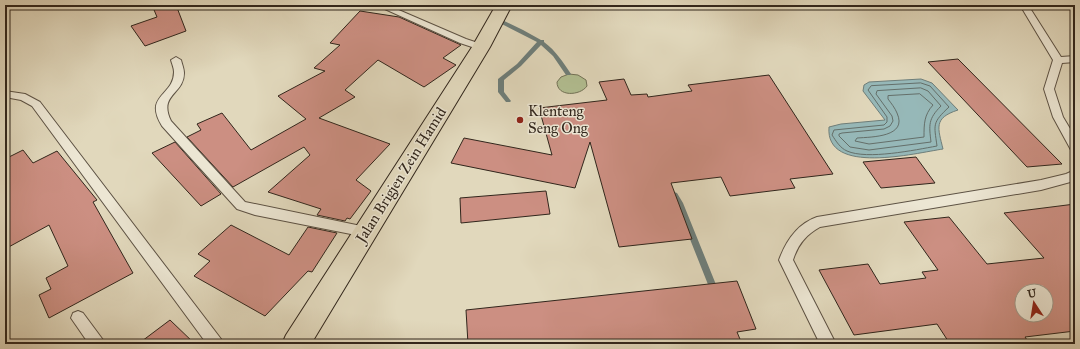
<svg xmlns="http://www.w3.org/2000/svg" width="1080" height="349" font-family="'IM FELL Great Primer',serif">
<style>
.green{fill:#b2bf92;stroke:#727257}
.water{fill:#96b8b8;stroke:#6e7e7a}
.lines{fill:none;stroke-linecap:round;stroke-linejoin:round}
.shore{stroke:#646f6a;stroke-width:1}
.stream{fill:#6e7e7a;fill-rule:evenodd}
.building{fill:#cc8f82;stroke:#31261c;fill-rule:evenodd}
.lane-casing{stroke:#5d5244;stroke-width:2}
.primary-casing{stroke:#31261c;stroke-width:2}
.lane{fill:#ece6d3;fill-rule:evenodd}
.primary{fill:#e1d8bc;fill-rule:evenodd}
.poi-dot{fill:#8f2418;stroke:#ece6d3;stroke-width:1.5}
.labels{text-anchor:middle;stroke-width:3;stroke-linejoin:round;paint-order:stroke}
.poi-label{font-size:15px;fill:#31261c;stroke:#ece6d3;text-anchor:start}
.street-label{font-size:15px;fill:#31261c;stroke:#ece6d3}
</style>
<rect width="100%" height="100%" fill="#e1d8bc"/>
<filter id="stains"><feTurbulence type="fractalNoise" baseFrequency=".005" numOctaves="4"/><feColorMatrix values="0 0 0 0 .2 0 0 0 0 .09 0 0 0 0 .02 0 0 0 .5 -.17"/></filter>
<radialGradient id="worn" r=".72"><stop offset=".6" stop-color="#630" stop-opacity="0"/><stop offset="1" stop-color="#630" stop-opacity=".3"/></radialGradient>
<!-- green -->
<path class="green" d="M 569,74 L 578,75 L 586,80 L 587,86 C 580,96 557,97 557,82 L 561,77 Z"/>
<!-- water -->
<path class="water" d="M 921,79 L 932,83 L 958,110 C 933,118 938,128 943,149 C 916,153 825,176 829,127 L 841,124 L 885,120 L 863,91 L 864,85 L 869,82 Z"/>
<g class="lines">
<!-- shore -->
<g class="shore">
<path d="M 921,83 L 930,86 L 949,107 C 932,123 934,124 937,146 C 915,150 867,160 847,151 C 840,148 836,141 832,135 L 834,130 L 884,125 L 887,122 L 887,117 L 868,90 L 871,86 Z"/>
<path d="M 921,88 L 928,91 L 941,106 C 928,119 929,125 931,142 L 869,150 L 850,147 L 839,136 L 839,134 L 842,133 L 884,129 L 890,126 L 893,121 L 892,116 L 876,94 L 877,91 Z"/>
<path d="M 920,94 L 933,105 C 924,115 924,124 924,137 L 869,144 L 855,141 L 857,138 C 872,137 908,137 897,113 C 895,108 891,103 888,99 L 888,96 Z"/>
</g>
<!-- stream -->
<g class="stream">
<path d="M 500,19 L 523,30 L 541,40 L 544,40 L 544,42 C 556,51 563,62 571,74 L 570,75 L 566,75 L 553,56 L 541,45 L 521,66 L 504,80 L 504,92 L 511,101 L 510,102 L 506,102 L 498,92 L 498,79 L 517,64 L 537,42 L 498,22 L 498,20 Z"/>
<path d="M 674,192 L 677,193 L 683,203 L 719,292 L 718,295 L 715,296 L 712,295 L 711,292 L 676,204 L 670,195 L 671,193 Z"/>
</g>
</g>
<!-- building -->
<g class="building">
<path d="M 152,5 L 176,5 L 186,31 L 145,46 L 131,26 L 157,17 Z"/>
<path d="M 360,11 L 399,17 L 461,45 L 443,58 L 456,65 L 424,87 L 378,60 L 345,90 L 355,97 L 319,118 L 390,144 L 356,180 L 371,191 L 350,219 L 347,218 L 345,221 L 317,215 L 321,209 L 268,192 L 310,155 L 304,147 L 233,187 L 187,137 L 201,130 L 197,124 L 222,113 L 251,150 L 306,119 L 278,96 L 325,71 L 314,68 L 340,45 L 330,43 Z"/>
<path d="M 958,59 L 1062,164 L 1027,167 L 928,62 Z"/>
<path d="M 769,75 L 833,174 L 790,179 L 795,188 L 730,196 L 721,177 L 671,183 L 692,239 L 619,247 L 590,142 L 575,188 L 451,163 L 464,138 L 552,155 L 539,108 L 607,100 L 599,82 L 624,79 L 631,95 L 647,94 L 648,97 L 692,91 L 688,85 Z"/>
<path d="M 175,142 L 221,194 L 201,206 L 152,153 Z"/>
<path d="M 23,150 L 33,163 L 57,151 L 97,200 L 93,202 L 133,273 L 49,318 L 39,295 L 51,289 L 46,278 L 68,266 L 49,225 L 5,249 L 5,159 Z"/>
<path d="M 916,157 L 935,183 L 881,188 L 863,162 Z"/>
<path d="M 546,191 L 550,214 L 461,223 L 460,198 Z"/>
<path d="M 1075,204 L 1075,331 L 1025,337 L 1027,340 L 995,344 L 950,344 L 937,324 L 854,335 L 819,270 L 868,264 L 880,284 L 926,278 L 922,272 L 938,270 L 904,222 L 949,217 L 987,264 L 1044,258 L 1004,213 ZM 1022,291 L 1046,291 L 1046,315 L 1022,315 Z"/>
<path d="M 231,225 L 289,255 L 308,227 L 337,233 L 312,272 L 308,271 L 265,316 L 194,276 L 210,261 L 198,254 Z"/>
<path d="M 737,281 L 756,329 L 737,332 L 742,344 L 468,344 L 466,310 Z"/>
<path d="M 170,320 L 195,344 L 138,344 Z"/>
</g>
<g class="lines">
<defs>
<g id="lane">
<path d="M 376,5 L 387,5 L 466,39 L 484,45 L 486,47 L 481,50 L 460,43 Z"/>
<path d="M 1020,5 L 1028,5 L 1061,57 L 1075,56 L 1075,62 L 1062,63 L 1054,89 L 1063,117 L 1075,137 L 1075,151 L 1071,150 L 1053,117 L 1044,89 L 1053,60 Z"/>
<path d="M 176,57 L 181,60 C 182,64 184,69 184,73 C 184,95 158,94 171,121 L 245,202 L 366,227 L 371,228 L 373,232 L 371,236 L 366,237 L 255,215 L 237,209 L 162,126 C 143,95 174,96 174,72 C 174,68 172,64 171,60 Z"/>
<path d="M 5,91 L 25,94 L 40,102 L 221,339 L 224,344 L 207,344 L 32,106 L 21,100 L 5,97 Z"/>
<path d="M 1075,170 L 1074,181 L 1041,190 L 820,227 C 806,235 798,244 793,260 L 836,344 L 820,344 L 779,260 C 786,241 797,224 817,217 L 1041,180 L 1066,174 Z"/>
<path d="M 78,311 L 83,313 L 106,344 L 89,344 L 71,318 L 73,313 Z"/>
</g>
<path id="primary" d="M 496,5 L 512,5 L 490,47 L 311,344 L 282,344 L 286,335 L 472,47 Z"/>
</defs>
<!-- lane casing -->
<use href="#lane" class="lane-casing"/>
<!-- primary casing -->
<use href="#primary" class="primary-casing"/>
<!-- lane -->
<use href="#lane" class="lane"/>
<!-- primary -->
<use href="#primary" class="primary"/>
</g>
<!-- markers -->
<circle class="poi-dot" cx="520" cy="120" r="4"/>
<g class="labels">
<!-- poi labels -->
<g class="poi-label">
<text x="528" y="116">Klenteng<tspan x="528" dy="17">Seng Ong</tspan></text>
</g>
<!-- street labels -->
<g class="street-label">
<text transform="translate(401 175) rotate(-58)" y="5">Jalan Brigjen Zein Hamid</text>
</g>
</g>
<!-- margin -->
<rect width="1080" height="349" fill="none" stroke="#e1d8bc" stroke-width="20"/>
<rect x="6" y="6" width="1068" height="337" fill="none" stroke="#31261c" stroke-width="2"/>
<rect x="10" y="10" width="1060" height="329" fill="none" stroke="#31261c"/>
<!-- north arrow -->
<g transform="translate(1034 303) rotate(348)"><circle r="19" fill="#ece6d3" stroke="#a1998a"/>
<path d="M0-3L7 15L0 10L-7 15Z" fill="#8f2418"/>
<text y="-6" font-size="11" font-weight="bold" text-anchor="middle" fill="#31261c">U</text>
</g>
<rect width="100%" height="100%" filter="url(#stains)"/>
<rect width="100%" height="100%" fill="url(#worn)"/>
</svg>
